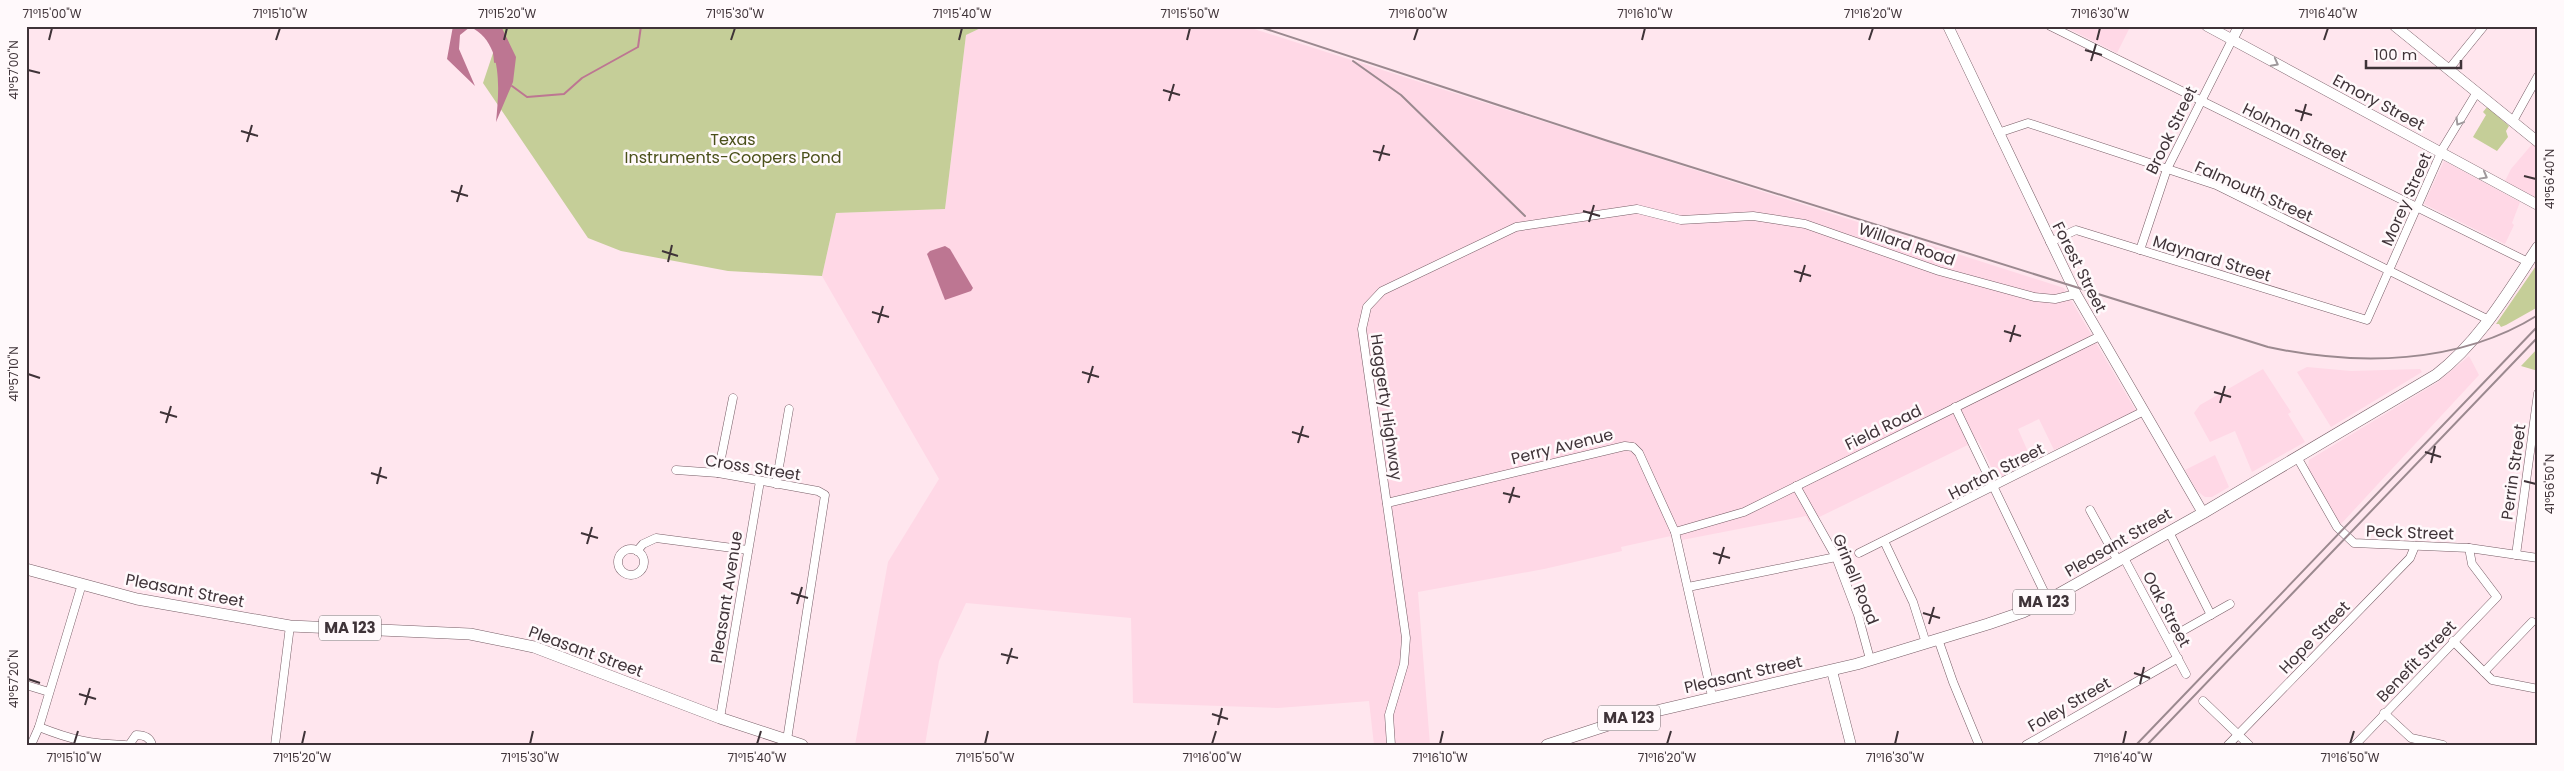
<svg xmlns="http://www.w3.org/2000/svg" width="2564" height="771" font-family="Poppins,sans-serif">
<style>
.built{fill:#ffd8e6}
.green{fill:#c5ce98}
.water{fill:#bd7692}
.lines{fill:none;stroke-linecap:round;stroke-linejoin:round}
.stream{stroke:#bd7692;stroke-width:2}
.minor-casing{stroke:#775d66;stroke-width:9}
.major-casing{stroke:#775d66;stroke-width:11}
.highway-casing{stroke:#775d66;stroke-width:12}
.minor{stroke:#fff;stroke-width:8}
.major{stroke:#fff;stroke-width:10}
.highway{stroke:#fff;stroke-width:11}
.rail{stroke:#9b898f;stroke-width:2}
.oneway{stroke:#9f999c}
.ticks{fill:none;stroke:#3f3338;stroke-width:2}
.labels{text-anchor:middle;stroke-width:5;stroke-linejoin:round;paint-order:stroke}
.shield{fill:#fff9fb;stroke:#796e72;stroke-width:1}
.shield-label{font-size:15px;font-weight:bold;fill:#3f3338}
.street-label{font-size:16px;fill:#3f3338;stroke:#fff9fb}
.park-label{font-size:16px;fill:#4a501a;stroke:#fff9fb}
.neatline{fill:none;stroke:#3f3338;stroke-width:2}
.ticks-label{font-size:12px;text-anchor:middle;fill:#3f3338}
</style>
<rect width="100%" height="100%" fill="#ffe6ee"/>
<!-- built -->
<g class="built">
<path d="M 985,26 L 1245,26 L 2064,288 L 2136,411 L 2054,450 L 2039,419 L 2018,429 L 2032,461 L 1997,479 L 1978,440 L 1809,522 L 1806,516 L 1682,540 L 1680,534 L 1621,547 L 1622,551 L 1544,569 L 1418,592 L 1430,745 L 1374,745 L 1369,701 L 1278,708 L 1133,703 L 1131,618 L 966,603 L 939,661 L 925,745 L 855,745 L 888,562 L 939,479 L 822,276 L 836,213 L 945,209 L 966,35 Z"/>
<path d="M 2063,26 L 2128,26 L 2130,27 L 2117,53 Z"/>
<path d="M 2534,142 L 2538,145 L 2538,201 L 2504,183 L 2511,169 Z"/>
<path d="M 2444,161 L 2520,202 L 2512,223 L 2514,225 L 2505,244 L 2424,204 Z"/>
<path d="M 2469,356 L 2479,375 L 2340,525 L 2308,468 L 2309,460 L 2438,382 Z"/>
<path d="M 2307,367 L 2351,371 L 2420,369 L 2422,372 L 2331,427 L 2297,372 Z"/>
<path d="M 2263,369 L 2291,412 L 2288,414 L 2305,442 L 2252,472 L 2235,431 L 2210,442 L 2194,413 L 2200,405 Z"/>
<path d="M 2215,455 L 2229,487 L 2212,497 L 2205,497 L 2197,491 L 2185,470 Z"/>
</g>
<!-- green -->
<g class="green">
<path d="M 502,26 L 985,26 L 966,35 L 945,209 L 836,213 L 822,276 L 728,271 L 621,251 L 588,238 L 483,83 Z"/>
<path d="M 2487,107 L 2509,126 L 2506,131 L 2508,137 L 2497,151 L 2473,137 L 2486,115 L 2483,112 Z"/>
<path d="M 2538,263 L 2538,307 L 2506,325 L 2501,327 L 2499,324 L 2496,324 Z"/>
<path d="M 2538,348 L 2538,371 L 2521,366 Z"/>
</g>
<!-- water -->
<g class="water">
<path d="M 453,26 L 501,26 L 516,57 L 513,82 L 496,122 C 499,91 504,42 470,27 L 460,35 L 459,49 L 475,86 L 447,59 Z"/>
<path d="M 945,246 L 950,249 L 973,288 L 971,291 L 945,300 L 927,254 L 930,251 Z"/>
</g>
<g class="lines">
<!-- stream -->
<g class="stream">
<path d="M 494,52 L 495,62"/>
<path d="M 512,86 L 527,97 L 564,94 L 582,78 L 638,47 L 641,26"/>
</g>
<defs>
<g id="minor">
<path d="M 2050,26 L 2528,262"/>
<path d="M 2449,69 L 2484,26"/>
<path d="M 2513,121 L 2538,76"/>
<path d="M 1998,133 L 2028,123 L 2216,185 L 2489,320"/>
<path d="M 2050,242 L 2076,230 L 2367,320 L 2443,148 L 2477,92"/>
<path d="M 2140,250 L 2167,169 L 2232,40"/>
<path d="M 1955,407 L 2048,600"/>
<path d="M 2297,457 L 2337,527 L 2354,543 L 2469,548 L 2538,558"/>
<path d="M 676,470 L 718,473 L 818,491 L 825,495 L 787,740"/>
<path d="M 718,473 L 733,398"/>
<path d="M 776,484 L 789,409"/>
<path d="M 1796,486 L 1836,557 L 1858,615 L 1870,659"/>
<path d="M 1387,503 L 1625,446 L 1633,447 L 1639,453 L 1675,532 L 1712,696"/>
<path d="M 2090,510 L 2118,561"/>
<path d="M 1675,532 L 1744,512 L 2100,336"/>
<path d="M 2169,532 L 2211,615"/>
<path d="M 1884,541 L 1913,602 L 1926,643"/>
<circle cx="631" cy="562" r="13"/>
<path d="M 637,551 L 643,544 L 656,538 L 748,550"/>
<path d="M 1859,553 L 2144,411"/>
<path d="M 2516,555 L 2538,393"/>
<path d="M 2124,558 L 2186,674"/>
<path d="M 1688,587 L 1836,557"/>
<path d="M 1938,639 L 1953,682 L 1979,745"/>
<path d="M 2168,639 L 2230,604"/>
<path d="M 2453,641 L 2492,680 L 2538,689"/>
<path d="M 2484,672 L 2532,622"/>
<path d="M 26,685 L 49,692"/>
<path d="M 2203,701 L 2249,745"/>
<path d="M 2384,713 L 2411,738 L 2443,745"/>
<path d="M 720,718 L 760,481"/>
<path d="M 39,727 C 72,740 90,744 125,745"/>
<path d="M 31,745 L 39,727 L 82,584"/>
<path d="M 129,745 L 136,735 C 144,735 150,737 152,745"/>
<path d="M 275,745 L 290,626"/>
<path d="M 1391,745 L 1389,715 L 1404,664 L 1406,638 L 1362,329 L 1367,307 L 1382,291 L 1516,227 L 1637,209 L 1681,220 L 1753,216 L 1805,224 L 1939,271 L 2034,297 L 2055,299 L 2076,294"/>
<path d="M 2026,745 L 2178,658"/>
<path d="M 2228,745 L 2410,558 L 2415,546"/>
<path d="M 2355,745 L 2497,597 L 2472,564 L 2469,548"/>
</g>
<g id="major">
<path d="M 1948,26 L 2076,294 L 2203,513"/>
<path d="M 2207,26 L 2538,205"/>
<path d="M 2395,26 L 2538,142"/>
<path d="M 2232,40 L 2239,26"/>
<path d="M 1832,671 L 1851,745"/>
</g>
<g id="highway">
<path d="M 26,569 L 137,599 L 290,626 L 470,634 L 534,647 L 720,718 L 802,745"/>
<path d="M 1547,745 L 1639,715 L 1857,664 L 1988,624 L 2023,612 L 2048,600 L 2203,513 L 2436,375 C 2480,341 2508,292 2538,247"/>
</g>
</defs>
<!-- minor casing -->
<use href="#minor" class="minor-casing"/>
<!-- major casing -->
<use href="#major" class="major-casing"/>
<!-- highway casing -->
<use href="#highway" class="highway-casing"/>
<!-- minor -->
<use href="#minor" class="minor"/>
<!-- major -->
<use href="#major" class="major"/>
<!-- highway -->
<use href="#highway" class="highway"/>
<!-- rail -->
<g class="rail">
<path d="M 1257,26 L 1608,141 L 2268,347 C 2357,366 2458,365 2538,315"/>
<path d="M 1353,61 L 1401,95 L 1525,216"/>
<path d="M 2136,745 L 2538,326"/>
<path d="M 2147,745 L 2538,337"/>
</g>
</g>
<!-- one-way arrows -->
<defs><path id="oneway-chevron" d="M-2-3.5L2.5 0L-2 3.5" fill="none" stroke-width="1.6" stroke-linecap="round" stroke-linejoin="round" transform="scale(1.25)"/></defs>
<g class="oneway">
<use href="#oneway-chevron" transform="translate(2275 63) rotate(28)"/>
<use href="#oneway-chevron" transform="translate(2459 122) rotate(121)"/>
<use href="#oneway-chevron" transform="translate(2484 176) rotate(29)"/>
</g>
<!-- ticks -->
<path class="ticks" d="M 49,40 L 52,28M 276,40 L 280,28M 504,40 L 507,28M 731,40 L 735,28M 959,40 L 962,28M 1187,40 L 1190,28M 1414,40 L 1418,28M 1642,40 L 1645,28M 1869,40 L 1873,28M 2097,40 L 2100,28M 2324,40 L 2328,28M 2085,50 L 2102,55M 2091,61 L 2096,44M 28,70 L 40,73M 1163,90 L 1180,95M 1169,101 L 1174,84M 2295,110 L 2312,115M 2301,121 L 2306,104M 241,131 L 258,136M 247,142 L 252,125M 1373,151 L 1390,155M 1379,161 L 1384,145M 2524,176 L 2536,179M 451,191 L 468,196M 457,202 L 462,185M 1583,211 L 1600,216M 1589,222 L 1594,205M 662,251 L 678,256M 668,262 L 672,245M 1794,271 L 1811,276M 1800,282 L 1805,265M 872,312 L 889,317M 878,323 L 883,306M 2004,331 L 2021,336M 2010,342 L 2015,325M 1082,372 L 1099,377M 28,374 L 40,378M 1088,383 L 1093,366M 2214,392 L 2231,397M 2220,403 L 2225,386M 160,412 L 177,417M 166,423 L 171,406M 1292,432 L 1309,437M 1298,443 L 1303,426M 2425,452 L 2441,457M 2431,463 L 2435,446M 371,473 L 387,478M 2524,481 L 2536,484M 377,484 L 381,467M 1503,493 L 1520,497M 1509,503 L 1514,487M 581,533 L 598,538M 587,544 L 592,527M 1713,553 L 1730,558M 1719,564 L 1724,547M 791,593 L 808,598M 797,604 L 802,587M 1923,613 L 1940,618M 1929,624 L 1934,607M 1001,654 L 1018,658M 1007,664 L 1012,648M 2134,673 L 2150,678M 28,679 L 40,683M 2140,684 L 2144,667M 79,694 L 96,699M 85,705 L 90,688M 1212,714 L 1228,719M 1218,725 L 1222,708M 74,744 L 78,731M 302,744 L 305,731M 530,744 L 533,731M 757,744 L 761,731M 985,744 L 988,731M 1212,744 L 1216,731M 1440,744 L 1443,731M 1667,744 L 1671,731M 1895,744 L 1898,731M 2123,744 L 2126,731M 2350,744 L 2354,731"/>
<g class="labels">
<!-- shield labels -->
<g class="shield">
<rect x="2013" y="589.5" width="62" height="25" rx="4"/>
<rect x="319" y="615.5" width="62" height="25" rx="4"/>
<rect x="1598" y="705.5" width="62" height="25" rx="4"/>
</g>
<g class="shield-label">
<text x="2044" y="607">MA 123</text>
<text x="350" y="633">MA 123</text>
<text x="1629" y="723">MA 123</text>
</g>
<!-- street labels -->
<g class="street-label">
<text transform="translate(2379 102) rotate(28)" y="6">Emory Street</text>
<text transform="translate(2171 130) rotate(-64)" y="6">Brook Street</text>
<text transform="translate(2295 132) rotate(26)" y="6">Holman Street</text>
<text transform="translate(2254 191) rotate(24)" y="6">Falmouth Street</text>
<text transform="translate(2406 199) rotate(-66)" y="6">Morey Street</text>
<text transform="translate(1907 244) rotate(19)" y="6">Willard Road</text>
<text transform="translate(2212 258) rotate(17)" y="6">Maynard Street</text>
<text transform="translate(2080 267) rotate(63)" y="6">Forest Street</text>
<text transform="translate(1387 407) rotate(82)" y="6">Haggerty Highway</text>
<text transform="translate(1883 427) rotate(-26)" y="6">Field Road</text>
<text transform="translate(1562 446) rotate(-14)" y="6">Perry Avenue</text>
<text transform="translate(753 467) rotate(9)" y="6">Cross Street</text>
<text transform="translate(1996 471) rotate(-27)" y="6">Horton Street</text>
<text transform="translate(2513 472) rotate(-82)" y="6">Perrin Street</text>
<text transform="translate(2410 532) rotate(2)" y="6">Peck Street</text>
<text transform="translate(2118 542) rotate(-30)" y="6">Pleasant Street</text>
<text transform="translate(1856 579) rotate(68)" y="6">Grinell Road</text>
<text transform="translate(185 590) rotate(11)" y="6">Pleasant Street</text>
<text transform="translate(726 597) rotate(-81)" y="6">Pleasant Avenue</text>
<text transform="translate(2167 609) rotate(62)" y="6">Oak Street</text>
<text transform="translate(2314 637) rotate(-46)" y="6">Hope Street</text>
<text transform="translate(586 651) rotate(20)" y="6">Pleasant Street</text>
<text transform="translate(2416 661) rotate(-46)" y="6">Benefit Street</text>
<text transform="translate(1743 674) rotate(-13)" y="6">Pleasant Street</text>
<text transform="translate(2069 704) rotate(-30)" y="6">Foley Street</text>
</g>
<!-- park labels -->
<g class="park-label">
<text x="733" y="145">Texas<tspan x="733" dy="18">Instruments-Coopers Pond</tspan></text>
</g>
</g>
<!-- border -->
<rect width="2564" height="771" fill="none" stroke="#fff9fb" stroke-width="55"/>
<!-- scale -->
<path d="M2366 60v8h95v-8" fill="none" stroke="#3f3338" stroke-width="2.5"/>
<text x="2374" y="60" font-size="15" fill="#3f3338" stroke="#fff9fb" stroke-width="4" paint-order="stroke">100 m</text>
<rect x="28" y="28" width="2508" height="716" class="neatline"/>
<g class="ticks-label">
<text x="52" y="18">71°15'00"W</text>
<text x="280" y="18">71°15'10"W</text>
<text x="507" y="18">71°15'20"W</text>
<text x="735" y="18">71°15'30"W</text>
<text x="962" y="18">71°15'40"W</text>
<text x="1190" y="18">71°15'50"W</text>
<text x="1418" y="18">71°16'00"W</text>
<text x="1645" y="18">71°16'10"W</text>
<text x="1873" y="18">71°16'20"W</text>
<text x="2100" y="18">71°16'30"W</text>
<text x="2328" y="18">71°16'40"W</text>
<text transform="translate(14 70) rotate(-90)" y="4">41°57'00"N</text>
<text transform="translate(2550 179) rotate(-90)" y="4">41°56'40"N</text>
<text transform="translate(14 374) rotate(-90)" y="4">41°57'10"N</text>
<text transform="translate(2550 484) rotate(-90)" y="4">41°56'50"N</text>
<text transform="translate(14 679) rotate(-90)" y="4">41°57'20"N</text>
<text x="74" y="762">71°15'10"W</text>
<text x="302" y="762">71°15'20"W</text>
<text x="530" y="762">71°15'30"W</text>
<text x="757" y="762">71°15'40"W</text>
<text x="985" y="762">71°15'50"W</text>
<text x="1212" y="762">71°16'00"W</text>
<text x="1440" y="762">71°16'10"W</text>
<text x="1667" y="762">71°16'20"W</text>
<text x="1895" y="762">71°16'30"W</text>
<text x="2123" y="762">71°16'40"W</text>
<text x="2350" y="762">71°16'50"W</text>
</g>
</svg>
